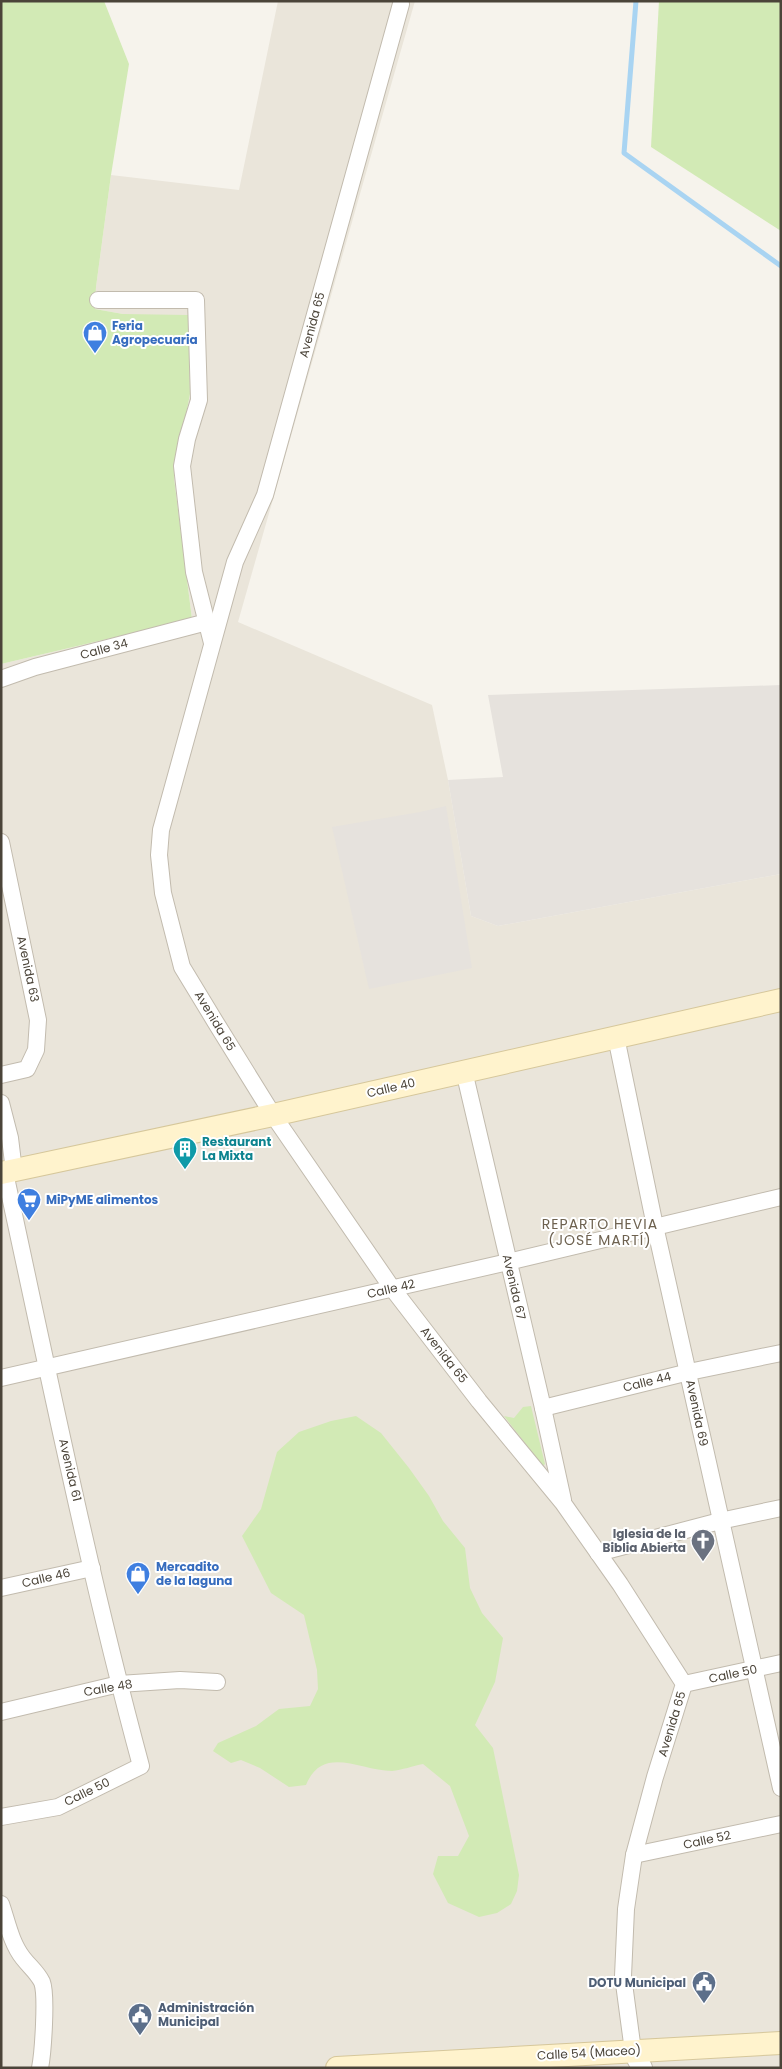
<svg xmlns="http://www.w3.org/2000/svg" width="782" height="2069" font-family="Poppins,sans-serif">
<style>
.residential{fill:#eae5da}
.industrial{fill:#e6e2dd}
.green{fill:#d2eab5}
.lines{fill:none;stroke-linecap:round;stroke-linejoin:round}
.stream{stroke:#a9d4f2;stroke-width:5}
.minor-casing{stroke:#c2bbae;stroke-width:18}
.tertiary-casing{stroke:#c2bbae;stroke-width:22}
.secondary-casing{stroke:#d6c79b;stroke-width:24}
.minor{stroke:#fff;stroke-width:16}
.tertiary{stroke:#fff;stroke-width:20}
.secondary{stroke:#fff3cd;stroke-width:22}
.labels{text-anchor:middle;stroke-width:4;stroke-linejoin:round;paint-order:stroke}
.street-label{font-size:12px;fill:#4b4439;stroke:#fff}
.shop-label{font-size:12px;font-weight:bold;fill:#366cbe;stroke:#fff;text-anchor:start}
.culture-label{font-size:12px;font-weight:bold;fill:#0d838f;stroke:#fff;text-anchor:start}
.worship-label{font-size:12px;font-weight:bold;fill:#5b616d;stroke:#fff;text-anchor:end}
.service-label{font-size:12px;font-weight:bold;fill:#4e5e75;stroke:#fff;text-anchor:end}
.neighbourhood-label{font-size:14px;letter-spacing:1px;fill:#6e6250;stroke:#fff}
</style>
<rect width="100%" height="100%" fill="#f6f3ec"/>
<!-- residential -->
<path class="residential" d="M 278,1 L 415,1 L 238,622 L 432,705 L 448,780 L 471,916 L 498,926 L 781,874 L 781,2068 L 1,2068 L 1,664 L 192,619 L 174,478 L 190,394 L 123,314 L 95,309 L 96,287 L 111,175 L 239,190 Z"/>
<!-- industrial -->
<g class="industrial">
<path d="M 781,685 L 781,874 L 498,926 L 471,916 L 448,780 L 503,777 L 488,695 Z"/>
<path d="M 446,806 L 472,968 L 369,989 L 332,827 L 420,812 Z"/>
</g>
<!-- green -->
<g class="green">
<path d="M 1,1 L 104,1 L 129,64 L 111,175 L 96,287 L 95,309 L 123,314 L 188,315 L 190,394 L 174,478 L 192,619 L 1,664 Z"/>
<path d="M 659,1 L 781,1 L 781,231 L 651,147 Z"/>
<path d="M 531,1406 L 545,1464 L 543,1466 L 504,1416 L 514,1418 L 523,1407 Z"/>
<path d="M 356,1416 L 381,1433 L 409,1468 L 429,1496 L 443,1521 L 465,1548 L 470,1588 L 482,1613 L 503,1638 L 495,1682 L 475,1725 L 493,1748 L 519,1875 L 517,1891 L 511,1904 L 497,1913 L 479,1917 L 448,1903 L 433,1874 L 438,1856 L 458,1856 L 469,1836 L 450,1786 L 423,1764 C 413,1766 402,1770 392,1771 C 360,1771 323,1744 306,1785 L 289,1787 L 260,1768 L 241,1760 L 231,1763 L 213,1751 L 218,1743 L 256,1726 L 279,1709 L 310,1706 L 318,1689 L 317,1670 L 304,1615 L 271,1593 L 242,1536 L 261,1509 L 277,1452 L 299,1432 L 331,1421 Z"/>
</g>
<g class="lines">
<!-- stream -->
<path class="stream" d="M 636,1 L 624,153 L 781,266"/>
<defs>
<g id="minor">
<path d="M 401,4 L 265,495 L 235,562 L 161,830 L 159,855 L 163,893 L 182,967 L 216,1023 L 273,1115 L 392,1288 L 479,1401 L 563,1503 L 620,1584 L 684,1684 L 655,1777 L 634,1855 L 626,1909 L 623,1976 L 633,2051"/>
<path d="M 98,300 L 196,300 L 199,400 L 187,439 L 182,466 L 194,572 L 212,643"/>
<path d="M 1,679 L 35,667 L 207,622"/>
<path d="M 1,842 L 38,1020 L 36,1050 L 27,1069 L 1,1075"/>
<path d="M 616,1037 L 655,1226 L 781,1788"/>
<path d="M 464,1071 L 543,1408 L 563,1500"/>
<path d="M 1,1103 L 10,1138 L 14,1171"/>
<path d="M 1,1378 L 508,1262 L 781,1197"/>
<path d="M 543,1408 L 689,1372 L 781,1353"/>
<path d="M 598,1553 L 720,1521 L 781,1508"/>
<path d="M 1,1588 L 92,1568"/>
<path d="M 684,1684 L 781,1663"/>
<path d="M 1,1712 L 119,1684 L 180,1680 L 217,1682"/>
<path d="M 1,1817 L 58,1807 L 141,1766 C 88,1570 48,1371 5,1173"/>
<path d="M 634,1855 L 781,1824"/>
<path d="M 1,1904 C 7,1921 11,1943 23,1958 C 30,1967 37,1972 42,1982 C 47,1995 43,2053 40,2068"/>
</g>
<path id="tertiary" d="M 633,2051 L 642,2068"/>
<g id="secondary">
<path d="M 1,1173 L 273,1115 L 781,1000"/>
<path d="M 337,2068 L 781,2043"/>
</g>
</defs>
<!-- minor casing -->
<use href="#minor" class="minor-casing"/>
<!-- tertiary casing -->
<use href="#tertiary" class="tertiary-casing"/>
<!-- secondary casing -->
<use href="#secondary" class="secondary-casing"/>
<!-- minor -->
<use href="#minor" class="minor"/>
<!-- tertiary -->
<use href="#tertiary" class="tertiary"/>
<!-- secondary -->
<use href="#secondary" class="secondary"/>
</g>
<!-- icons -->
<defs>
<symbol id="shop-pin" viewBox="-11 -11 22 30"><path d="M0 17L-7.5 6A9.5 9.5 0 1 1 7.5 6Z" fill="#3f7fe0" stroke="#fff"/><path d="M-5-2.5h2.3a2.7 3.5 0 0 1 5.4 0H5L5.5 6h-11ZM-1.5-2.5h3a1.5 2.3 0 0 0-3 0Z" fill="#fff"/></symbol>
<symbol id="building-pin" viewBox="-11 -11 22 30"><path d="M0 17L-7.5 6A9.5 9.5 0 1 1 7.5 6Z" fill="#0f9aa8" stroke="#fff"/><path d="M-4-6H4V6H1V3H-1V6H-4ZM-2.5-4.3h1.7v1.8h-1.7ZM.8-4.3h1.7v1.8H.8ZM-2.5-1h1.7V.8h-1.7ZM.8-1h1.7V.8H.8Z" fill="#fff"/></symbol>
<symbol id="supermarket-pin" viewBox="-11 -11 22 30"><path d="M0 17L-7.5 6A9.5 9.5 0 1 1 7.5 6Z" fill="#3f7fe0" stroke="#fff"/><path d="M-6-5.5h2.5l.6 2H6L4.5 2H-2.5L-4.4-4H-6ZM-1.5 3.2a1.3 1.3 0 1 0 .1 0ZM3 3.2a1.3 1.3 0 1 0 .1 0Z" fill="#fff"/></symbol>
<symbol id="church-pin" viewBox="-11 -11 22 30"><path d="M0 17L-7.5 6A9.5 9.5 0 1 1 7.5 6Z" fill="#6b7280" stroke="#fff"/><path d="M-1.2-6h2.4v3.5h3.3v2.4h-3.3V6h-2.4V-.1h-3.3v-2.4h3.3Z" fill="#fff"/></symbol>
<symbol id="civic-pin" viewBox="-11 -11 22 30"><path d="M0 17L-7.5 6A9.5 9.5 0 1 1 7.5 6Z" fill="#5c6f8a" stroke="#fff"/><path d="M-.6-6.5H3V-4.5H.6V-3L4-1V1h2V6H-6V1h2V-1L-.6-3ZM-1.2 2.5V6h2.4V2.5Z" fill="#fff"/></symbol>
</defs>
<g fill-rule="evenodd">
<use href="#shop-pin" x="81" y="319" width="28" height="38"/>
<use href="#building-pin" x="171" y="1135" width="28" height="38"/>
<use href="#supermarket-pin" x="15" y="1186" width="28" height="38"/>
<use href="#church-pin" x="689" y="1527" width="28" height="38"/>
<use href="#shop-pin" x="124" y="1560" width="28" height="38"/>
<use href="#civic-pin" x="690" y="1969" width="28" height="38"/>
<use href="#civic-pin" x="126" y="2001" width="28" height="38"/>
</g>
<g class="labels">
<!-- street labels -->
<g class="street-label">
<text transform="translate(312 325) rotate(-75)" y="4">Avenida 65</text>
<text transform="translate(104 649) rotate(-15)" y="4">Calle 34</text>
<text transform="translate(28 969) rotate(78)" y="4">Avenida 63</text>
<text transform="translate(215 1021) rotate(59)" y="4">Avenida 65</text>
<text transform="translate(391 1088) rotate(-13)" y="4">Calle 40</text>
<text transform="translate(514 1287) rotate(77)" y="4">Avenida 67</text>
<text transform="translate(391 1289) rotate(-13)" y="4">Calle 42</text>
<text transform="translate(444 1355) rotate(52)" y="4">Avenida 65</text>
<text transform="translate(647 1382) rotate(-14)" y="4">Calle 44</text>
<text transform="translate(697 1413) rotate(78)" y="4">Avenida 69</text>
<text transform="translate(70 1470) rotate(77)" y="4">Avenida 61</text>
<text transform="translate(46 1578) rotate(-13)" y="4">Calle 46</text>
<text transform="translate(733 1674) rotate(-12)" y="4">Calle 50</text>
<text transform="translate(108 1688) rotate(-10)" y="4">Calle 48</text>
<text transform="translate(672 1724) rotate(-73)" y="4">Avenida 65</text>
<text transform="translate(87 1792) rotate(-26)" y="4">Calle 50</text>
<text transform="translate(707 1840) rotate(-12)" y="4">Calle 52</text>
<text transform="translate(589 2053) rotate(-3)" y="4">Calle 54 (Maceo)</text>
</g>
<!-- shop labels -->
<g class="shop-label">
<text x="112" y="330">Feria<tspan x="112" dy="14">Agropecuaria</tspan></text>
<text x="46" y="1204">MiPyME alimentos</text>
<text x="156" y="1571">Mercadito<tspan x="156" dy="14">de la laguna</tspan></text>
</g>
<!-- culture labels -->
<g class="culture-label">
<text x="202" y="1146">Restaurant<tspan x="202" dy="14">La Mixta</tspan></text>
</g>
<!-- worship labels -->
<g class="worship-label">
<text x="686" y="1538">Iglesia de la<tspan x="686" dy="14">Biblia Abierta</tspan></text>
</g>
<!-- service labels -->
<g class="service-label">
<text x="686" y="1987">DOTU Municipal</text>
<text x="158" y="2012" text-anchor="start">Administración<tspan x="158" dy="14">Municipal</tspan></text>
</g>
<!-- neighbourhood labels -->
<g class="neighbourhood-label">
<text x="600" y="1229">REPARTO HEVIA<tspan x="600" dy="16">(JOSÉ MARTÍ)</tspan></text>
</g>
</g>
<!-- border -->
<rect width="782" height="2069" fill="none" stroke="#4b4439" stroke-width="5"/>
</svg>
